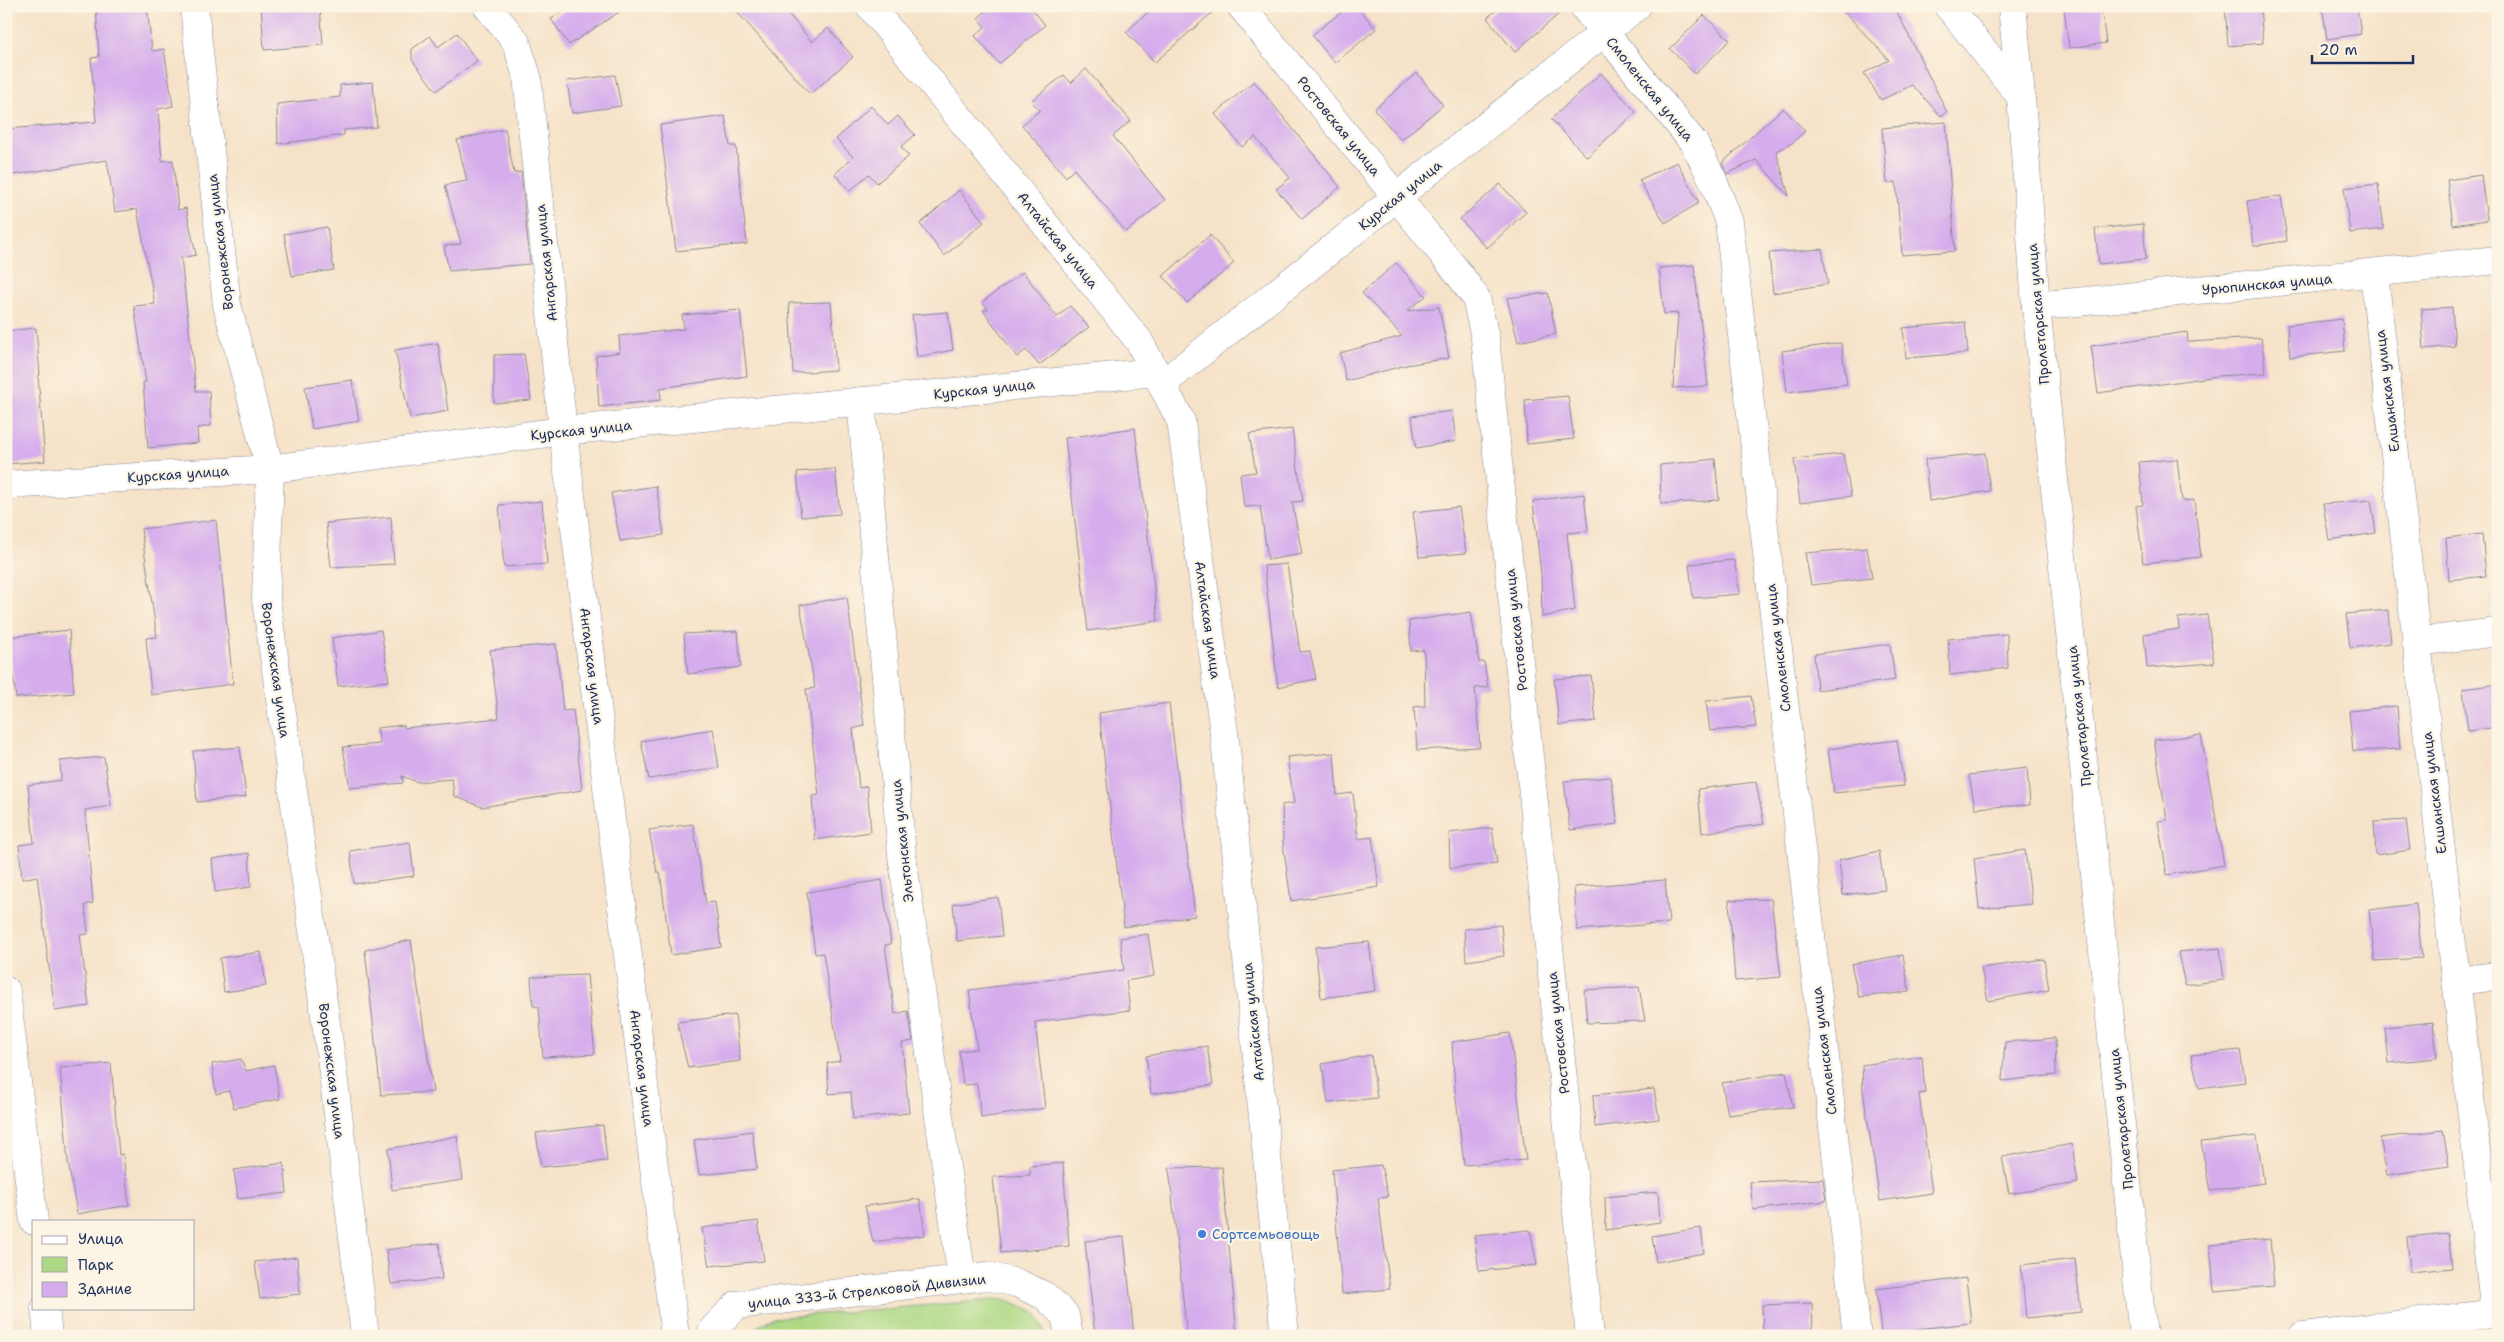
<svg xmlns="http://www.w3.org/2000/svg" width="2504" height="1342" font-family="'Shantell Sans',sans-serif">
<style>
.green{fill:#add884;stroke:#648471}
.building{fill:#d6adec}
.lines{fill:none;stroke-linecap:round;stroke-linejoin:round}
.street-casing{stroke:#888893;stroke-width:29}
.secondary-casing{stroke:#888893;stroke-width:29}
.street{stroke:#fff;stroke-width:28}
.secondary{stroke:#fff;stroke-width:28}
.shop-dot{fill:#3f7fe0;stroke:#fcf5e5;stroke-width:2}
.labels{text-anchor:middle;stroke-width:4.5;stroke-linejoin:round;paint-order:stroke}
.street-label{font-size:14px;fill:#1b2f5e;stroke:#fcf5e5}
.shop-label{font-size:14px;fill:#366cbe;stroke:#fcf5e5;text-anchor:start}
</style>
<rect width="100%" height="100%" fill="#fcf5e5"/>
<filter id="ink" filterUnits="userSpaceOnUse"><feTurbulence type="fractalNoise" baseFrequency=".02" numOctaves="2"/><feDisplacementMap in="SourceGraphic" scale="10" xChannelSelector="R" yChannelSelector="G"/><feConvolveMatrix kernelMatrix="1 2 1 2 8 2 1 2 1" color-interpolation-filters="sRGB"/></filter>
<filter id="wash" filterUnits="userSpaceOnUse"><feTurbulence type="fractalNoise" baseFrequency=".0096" numOctaves="4" result="noise"/><feDisplacementMap in="SourceGraphic" scale="20" xChannelSelector="R" yChannelSelector="G"/><feGaussianBlur stdDeviation="1.12" result="paint"/><feColorMatrix in="noise" values="0 0 0 0 0 0 0 0 0 0 0 0 0 0 0 0 0 1.4 0 .05"/><feComposite in="paint" operator="in"/></filter>
<g filter="url(#wash)">
<rect width="100%" height="100%" fill="#f6e2c8"/>
<!-- green -->
<path class="green" d="M 1005,1299 L 1036,1312 L 1046,1336 L 742,1336 L 772,1318 Z"/>
<g id="blocks">
<!-- building -->
<g class="building">
<path d="M 96,6 L 147,6 L 152,51 L 164,49 L 173,106 L 158,109 L 162,161 L 173,160 L 178,210 L 186,208 L 196,255 L 181,258 L 196,391 L 209,391 L 211,426 L 197,428 L 198,443 L 148,448 L 143,382 L 146,382 L 134,306 L 155,304 L 137,209 L 115,212 L 107,160 L 6,176 L 6,129 L 96,122 L 91,58 L 99,57 Z"/>
<path d="M 261,6 L 320,6 L 323,45 L 264,50 Z"/>
<path d="M 573,6 L 628,6 L 569,45 L 551,19 Z"/>
<path d="M 732,6 L 782,6 L 812,42 L 828,28 L 853,57 L 810,94 Z"/>
<path d="M 991,6 L 1030,6 L 1045,25 L 999,64 L 975,36 L 985,27 L 978,18 Z"/>
<path d="M 1155,6 L 1220,6 L 1155,62 L 1126,32 Z"/>
<path d="M 1349,6 L 1357,6 L 1376,29 L 1335,63 L 1312,35 Z"/>
<path d="M 1501,6 L 1568,6 L 1515,52 L 1487,18 Z"/>
<path d="M 1839,6 L 1894,6 L 1947,112 L 1941,116 L 1912,85 L 1881,100 L 1864,73 L 1889,60 Z"/>
<path d="M 2086,6 L 2101,6 L 2106,43 L 2069,48 L 2064,9 Z"/>
<path d="M 2225,6 L 2260,6 L 2263,43 L 2228,46 Z"/>
<path d="M 2322,6 L 2357,6 L 2361,34 L 2327,39 Z"/>
<path d="M 1704,15 L 1730,40 L 1695,74 L 1670,49 Z"/>
<path d="M 457,33 L 477,61 L 436,91 L 412,60 L 412,49 L 430,36 L 438,47 Z"/>
<path d="M 1086,69 L 1131,121 L 1113,136 L 1165,200 L 1126,232 L 1074,169 L 1066,177 L 1022,125 L 1040,110 L 1031,101 L 1064,75 L 1071,83 Z"/>
<path d="M 1417,73 L 1443,105 L 1401,140 L 1374,109 Z"/>
<path d="M 1601,73 L 1636,112 L 1587,157 L 1551,119 Z"/>
<path d="M 615,75 L 621,106 L 572,113 L 567,81 Z"/>
<path d="M 1254,81 L 1340,187 L 1302,219 L 1276,189 L 1290,178 L 1255,137 L 1242,147 L 1215,114 Z"/>
<path d="M 373,82 L 377,127 L 344,130 L 344,135 L 278,144 L 277,104 L 340,97 L 340,85 Z"/>
<path d="M 871,106 L 888,125 L 898,116 L 915,135 L 901,147 L 909,156 L 877,183 L 869,174 L 850,191 L 835,174 L 853,157 L 836,139 Z"/>
<path d="M 1783,108 L 1805,131 L 1792,143 L 1776,151 L 1789,196 L 1756,160 L 1727,174 L 1722,163 Z"/>
<path d="M 725,116 L 730,146 L 736,146 L 747,244 L 676,251 L 660,125 Z"/>
<path d="M 1946,122 L 1955,251 L 1902,255 L 1896,182 L 1887,183 L 1882,128 Z"/>
<path d="M 505,129 L 514,173 L 521,172 L 530,264 L 449,271 L 444,246 L 461,244 L 445,185 L 467,181 L 457,140 Z"/>
<path d="M 1677,162 L 1699,203 L 1665,223 L 1639,180 Z"/>
<path d="M 2481,175 L 2487,220 L 2453,225 L 2447,180 Z"/>
<path d="M 1500,184 L 1526,212 L 1487,248 L 1460,219 Z"/>
<path d="M 2378,184 L 2384,229 L 2350,233 L 2344,188 Z"/>
<path d="M 959,190 L 984,222 L 944,256 L 920,224 Z"/>
<path d="M 2281,196 L 2287,241 L 2253,246 L 2247,201 Z"/>
<path d="M 2143,224 L 2146,259 L 2099,264 L 2095,229 Z"/>
<path d="M 327,227 L 334,270 L 292,276 L 284,234 Z"/>
<path d="M 1210,235 L 1234,263 L 1187,303 L 1163,276 Z"/>
<path d="M 1822,249 L 1828,284 L 1773,293 L 1769,253 Z"/>
<path d="M 1396,263 L 1426,296 L 1407,311 L 1439,307 L 1449,358 L 1406,365 L 1346,381 L 1340,353 L 1402,336 L 1362,293 Z"/>
<path d="M 1694,265 L 1708,386 L 1673,388 L 1678,313 L 1664,314 L 1659,268 Z"/>
<path d="M 1023,272 L 1057,317 L 1070,306 L 1089,327 L 1039,365 L 1026,350 L 1017,357 L 983,310 L 988,309 L 982,302 Z"/>
<path d="M 1548,293 L 1556,334 L 1518,342 L 1507,298 Z"/>
<path d="M 831,302 L 836,370 L 793,373 L 789,303 Z"/>
<path d="M 2452,307 L 2455,346 L 2424,349 L 2421,309 Z"/>
<path d="M 740,310 L 747,376 L 660,388 L 661,400 L 599,407 L 596,356 L 620,352 L 619,336 L 684,329 L 682,315 Z"/>
<path d="M 948,312 L 953,350 L 917,357 L 912,315 Z"/>
<path d="M 2342,319 L 2345,351 L 2290,357 L 2287,325 Z"/>
<path d="M 1965,322 L 1968,353 L 1906,358 L 1903,328 Z"/>
<path d="M 36,328 L 40,375 L 38,376 L 45,461 L 6,464 L 6,331 Z"/>
<path d="M 2187,332 L 2188,342 L 2261,338 L 2266,373 L 2218,376 L 2098,393 L 2091,346 Z"/>
<path d="M 438,343 L 448,411 L 410,418 L 395,350 Z"/>
<path d="M 1841,343 L 1847,384 L 1787,392 L 1782,351 Z"/>
<path d="M 524,354 L 531,400 L 494,403 L 494,355 Z"/>
<path d="M 352,380 L 359,421 L 312,429 L 305,387 Z"/>
<path d="M 1568,396 L 1574,439 L 1527,444 L 1525,400 Z"/>
<path d="M 1452,411 L 1456,441 L 1416,448 L 1412,416 Z"/>
<path d="M 1135,428 L 1158,621 L 1088,631 L 1065,438 Z"/>
<path d="M 1292,429 L 1303,501 L 1292,502 L 1302,554 L 1268,560 L 1260,506 L 1244,507 L 1240,474 L 1256,472 L 1249,434 Z"/>
<path d="M 1985,453 L 1990,491 L 1929,501 L 1925,459 Z"/>
<path d="M 1843,454 L 1851,496 L 1800,503 L 1794,459 Z"/>
<path d="M 1715,459 L 1719,500 L 1661,504 L 1660,465 Z"/>
<path d="M 2177,459 L 2182,501 L 2194,500 L 2201,557 L 2143,563 L 2136,506 L 2143,505 L 2139,462 Z"/>
<path d="M 835,469 L 840,514 L 801,517 L 797,472 Z"/>
<path d="M 656,486 L 664,535 L 620,541 L 611,493 Z"/>
<path d="M 1584,494 L 1588,531 L 1567,533 L 1575,610 L 1542,617 L 1541,574 L 1533,501 Z"/>
<path d="M 2371,500 L 2376,533 L 2329,540 L 2323,504 Z"/>
<path d="M 542,501 L 547,564 L 504,567 L 499,505 Z"/>
<path d="M 1459,507 L 1466,553 L 1419,557 L 1413,512 Z"/>
<path d="M 391,517 L 394,564 L 331,567 L 326,523 Z"/>
<path d="M 216,520 L 233,684 L 151,695 L 146,638 L 157,637 L 141,529 Z"/>
<path d="M 2482,534 L 2486,576 L 2449,580 L 2446,538 Z"/>
<path d="M 1867,548 L 1872,578 L 1811,585 L 1805,553 Z"/>
<path d="M 1734,560 L 1740,594 L 1693,598 L 1689,564 Z"/>
<path d="M 1287,564 L 1300,652 L 1310,651 L 1316,679 L 1278,687 L 1264,566 Z"/>
<path d="M 847,597 L 864,726 L 853,729 L 859,788 L 867,786 L 871,832 L 815,840 L 812,796 L 819,795 L 806,689 L 815,688 L 800,605 Z"/>
<path d="M 2388,610 L 2391,643 L 2350,648 L 2346,614 Z"/>
<path d="M 1471,612 L 1479,662 L 1484,662 L 1488,687 L 1475,688 L 1480,747 L 1417,750 L 1414,707 L 1425,706 L 1424,650 L 1411,651 L 1409,621 Z"/>
<path d="M 2207,615 L 2214,663 L 2147,668 L 2144,634 L 2179,629 L 2178,618 Z"/>
<path d="M 69,630 L 74,693 L 16,698 L 8,637 Z"/>
<path d="M 381,630 L 389,681 L 338,686 L 332,638 Z"/>
<path d="M 738,631 L 741,667 L 688,674 L 684,634 Z"/>
<path d="M 2007,634 L 2008,668 L 1950,675 L 1948,639 Z"/>
<path d="M 556,644 L 563,711 L 573,710 L 582,790 L 482,807 L 454,796 L 452,779 L 417,782 L 402,776 L 403,783 L 350,788 L 343,747 L 380,744 L 377,728 L 404,725 L 404,728 L 499,718 L 490,650 Z"/>
<path d="M 1890,644 L 1895,680 L 1817,690 L 1814,654 Z"/>
<path d="M 1591,676 L 1596,721 L 1559,725 L 1554,679 Z"/>
<path d="M 2498,684 L 2498,727 L 2468,731 L 2463,689 Z"/>
<path d="M 1751,696 L 1756,727 L 1710,731 L 1706,701 Z"/>
<path d="M 1169,703 L 1195,916 L 1124,927 L 1099,713 Z"/>
<path d="M 2397,706 L 2400,749 L 2353,751 L 2349,711 Z"/>
<path d="M 713,729 L 719,768 L 649,779 L 641,741 Z"/>
<path d="M 2201,735 L 2224,865 L 2167,875 L 2158,821 L 2167,820 L 2154,740 Z"/>
<path d="M 1897,740 L 1904,786 L 1834,793 L 1828,749 Z"/>
<path d="M 240,747 L 246,797 L 197,802 L 193,751 Z"/>
<path d="M 1334,753 L 1337,795 L 1353,793 L 1358,839 L 1372,837 L 1379,887 L 1291,901 L 1283,843 L 1282,805 L 1294,803 L 1287,757 Z"/>
<path d="M 104,757 L 111,806 L 85,810 L 93,903 L 85,905 L 88,934 L 80,935 L 89,1006 L 55,1011 L 37,876 L 22,879 L 19,845 L 34,843 L 28,785 L 61,780 L 60,761 Z"/>
<path d="M 2027,768 L 2030,805 L 1975,808 L 1969,775 Z"/>
<path d="M 1611,777 L 1618,824 L 1570,830 L 1564,781 Z"/>
<path d="M 1756,782 L 1764,824 L 1702,833 L 1698,789 Z"/>
<path d="M 2406,820 L 2410,850 L 2376,855 L 2374,822 Z"/>
<path d="M 693,824 L 706,903 L 715,902 L 721,947 L 671,955 L 660,872 L 657,872 L 649,830 Z"/>
<path d="M 1492,828 L 1497,864 L 1450,868 L 1449,833 Z"/>
<path d="M 410,842 L 414,876 L 354,884 L 350,851 Z"/>
<path d="M 2025,850 L 2032,904 L 1979,909 L 1974,858 Z"/>
<path d="M 1879,851 L 1885,890 L 1843,895 L 1839,860 Z"/>
<path d="M 249,853 L 251,887 L 215,892 L 212,859 Z"/>
<path d="M 882,880 L 891,944 L 885,945 L 895,1014 L 908,1011 L 913,1041 L 902,1043 L 909,1113 L 853,1119 L 851,1092 L 829,1094 L 827,1063 L 840,1061 L 823,953 L 815,954 L 807,892 Z"/>
<path d="M 1665,880 L 1669,923 L 1577,930 L 1574,887 Z"/>
<path d="M 998,897 L 1002,936 L 957,941 L 953,904 Z"/>
<path d="M 1771,899 L 1781,977 L 1735,981 L 1729,900 Z"/>
<path d="M 2416,904 L 2422,958 L 2375,961 L 2369,910 Z"/>
<path d="M 1501,925 L 1504,956 L 1466,961 L 1464,929 Z"/>
<path d="M 1148,934 L 1154,976 L 1126,981 L 1130,1010 L 1035,1022 L 1045,1108 L 981,1118 L 977,1084 L 963,1085 L 959,1051 L 977,1049 L 969,990 L 1124,970 L 1120,938 Z"/>
<path d="M 411,940 L 433,1092 L 381,1095 L 365,950 Z"/>
<path d="M 1369,942 L 1375,991 L 1321,998 L 1315,947 Z"/>
<path d="M 2220,948 L 2224,980 L 2185,985 L 2178,952 Z"/>
<path d="M 261,952 L 266,986 L 224,992 L 220,958 Z"/>
<path d="M 1903,955 L 1909,992 L 1859,997 L 1851,964 Z"/>
<path d="M 2044,959 L 2049,990 L 1988,1001 L 1981,968 Z"/>
<path d="M 587,975 L 595,1054 L 543,1057 L 539,1007 L 533,1006 L 531,977 Z"/>
<path d="M 1639,987 L 1645,1021 L 1587,1023 L 1584,990 Z"/>
<path d="M 735,1015 L 740,1061 L 688,1068 L 677,1022 Z"/>
<path d="M 2433,1022 L 2437,1058 L 2389,1063 L 2385,1027 Z"/>
<path d="M 1510,1033 L 1526,1160 L 1464,1165 L 1455,1090 L 1452,1042 Z"/>
<path d="M 2055,1038 L 2056,1075 L 2002,1081 L 2005,1042 Z"/>
<path d="M 1207,1046 L 1213,1085 L 1151,1094 L 1146,1056 Z"/>
<path d="M 2240,1050 L 2245,1082 L 2199,1088 L 2191,1055 Z"/>
<path d="M 1371,1055 L 1377,1098 L 1328,1103 L 1322,1064 Z"/>
<path d="M 1922,1056 L 1925,1093 L 1919,1094 L 1932,1193 L 1880,1201 L 1863,1091 L 1862,1065 Z"/>
<path d="M 241,1059 L 246,1071 L 274,1065 L 280,1099 L 234,1108 L 229,1091 L 216,1094 L 212,1064 Z"/>
<path d="M 111,1063 L 119,1155 L 123,1154 L 129,1205 L 77,1214 L 68,1162 L 60,1068 Z"/>
<path d="M 1786,1072 L 1793,1107 L 1728,1115 L 1722,1083 Z"/>
<path d="M 1654,1089 L 1659,1119 L 1595,1127 L 1593,1095 Z"/>
<path d="M 603,1125 L 607,1161 L 541,1167 L 536,1133 Z"/>
<path d="M 2443,1130 L 2449,1166 L 2387,1175 L 2380,1138 Z"/>
<path d="M 752,1131 L 757,1169 L 699,1175 L 694,1140 Z"/>
<path d="M 457,1136 L 463,1180 L 392,1190 L 388,1149 Z"/>
<path d="M 2257,1136 L 2264,1183 L 2210,1191 L 2201,1142 Z"/>
<path d="M 2072,1144 L 2078,1183 L 2009,1194 L 2002,1157 Z"/>
<path d="M 284,1163 L 287,1193 L 238,1199 L 234,1170 Z"/>
<path d="M 1063,1163 L 1069,1246 L 1001,1253 L 993,1177 L 1030,1175 L 1030,1166 Z"/>
<path d="M 1381,1165 L 1388,1197 L 1378,1198 L 1390,1289 L 1342,1294 L 1332,1170 Z"/>
<path d="M 1222,1167 L 1237,1336 L 1187,1336 L 1169,1168 Z"/>
<path d="M 1823,1179 L 1826,1201 L 1753,1210 L 1750,1182 Z"/>
<path d="M 1658,1192 L 1660,1222 L 1606,1230 L 1605,1197 Z"/>
<path d="M 920,1199 L 925,1235 L 873,1242 L 865,1206 Z"/>
<path d="M 758,1221 L 764,1261 L 709,1266 L 702,1228 Z"/>
<path d="M 1701,1228 L 1704,1253 L 1656,1262 L 1652,1236 Z"/>
<path d="M 1530,1230 L 1537,1265 L 1479,1271 L 1474,1235 Z"/>
<path d="M 2448,1233 L 2452,1268 L 2410,1272 L 2407,1237 Z"/>
<path d="M 1124,1237 L 1134,1336 L 1095,1336 L 1085,1241 Z"/>
<path d="M 2270,1239 L 2274,1286 L 2214,1291 L 2210,1245 Z"/>
<path d="M 439,1243 L 442,1279 L 391,1284 L 386,1250 Z"/>
<path d="M 297,1257 L 300,1294 L 260,1299 L 255,1262 Z"/>
<path d="M 2075,1259 L 2081,1312 L 2026,1318 L 2021,1265 Z"/>
<path d="M 1966,1278 L 1971,1323 L 1881,1333 L 1876,1289 Z"/>
<path d="M 1812,1303 L 1813,1336 L 1763,1336 L 1762,1305 Z"/>
</g>
</g>
</g>
<g filter="url(#ink)">
<use href="#blocks" fill-opacity="0" stroke="#888893" stroke-width="1"/>
<g class="lines">
<defs>
<g id="street">
<path d="M 194,6 L 227,305 L 270,469 L 266,600 L 332,1065 L 365,1336"/>
<path d="M 487,6 L 516,42 L 527,76 L 563,431 L 675,1336"/>
<path d="M 1241,6 L 1459,274 L 1476,298 L 1485,338 L 1590,1336"/>
<path d="M 1583,6 L 1694,143 L 1712,178 L 1729,222 L 1857,1336"/>
<path d="M 1948,6 L 2021,97"/>
<path d="M 2012,6 L 2021,97 L 2036,306 L 2143,1336"/>
<path d="M 2374,274 L 2495,1313"/>
<path d="M 2036,306 L 2498,260"/>
<path d="M 861,401 L 902,855 L 962,1279"/>
<path d="M 6,485 L 270,469 L 563,431 L 1155,372"/>
<path d="M 2416,642 L 2498,632"/>
<path d="M 2456,981 L 2498,976"/>
<path d="M 6,991 L 34,1221"/>
<path d="M 45,1308 L 48,1336"/>
<path d="M 710,1336 L 714,1328 L 737,1305 L 987,1276 L 1017,1283 L 1045,1296 L 1065,1315 L 1069,1336"/>
<path d="M 2303,1336 L 2498,1313"/>
</g>
<g id="secondary">
<path d="M 870,6 L 1139,341 L 1181,421 L 1225,740 L 1285,1336"/>
<path d="M 1162,384 L 1637,6"/>
</g>
</defs>
<!-- street casing -->
<use href="#street" class="street-casing"/>
<!-- secondary casing -->
<use href="#secondary" class="secondary-casing"/>
<!-- street -->
<use href="#street" class="street"/>
<!-- secondary -->
<use href="#secondary" class="secondary"/>
</g>
</g>
<!-- markers -->
<circle class="shop-dot" cx="1202" cy="1234" r="5"/>
<g class="labels">
<!-- street labels -->
<g class="street-label">
<text transform="translate(1650 89) rotate(51)" y="5">Смоленская улица</text>
<text transform="translate(1339 126) rotate(51)" y="5">Ростовская улица</text>
<text transform="translate(1400 195) rotate(-39)" y="5">Курская улица</text>
<text transform="translate(1058 240) rotate(51)" y="5">Алтайская улица</text>
<text transform="translate(220 242) rotate(-97)" y="5">Воронежская улица</text>
<text transform="translate(546 263) rotate(-96)" y="5">Ангарская улица</text>
<text transform="translate(2267 284) rotate(-5)" y="5">Урюпинская улица</text>
<text transform="translate(2038 314) rotate(-95)" y="5">Пролетарская улица</text>
<text transform="translate(984 389) rotate(-6)" y="5">Курская улица</text>
<text transform="translate(2387 391) rotate(-97)" y="5">Елшанская улица</text>
<text transform="translate(581 430) rotate(-6)" y="5">Курская улица</text>
<text transform="translate(178 474) rotate(-4)" y="5">Курская улица</text>
<text transform="translate(1208 620) rotate(82)" y="5">Алтайская улица</text>
<text transform="translate(1516 630) rotate(-96)" y="5">Ростовская улица</text>
<text transform="translate(1778 648) rotate(-97)" y="5">Смоленская улица</text>
<text transform="translate(592 666) rotate(83)" y="5">Ангарская улица</text>
<text transform="translate(276 670) rotate(82)" y="5">Воронежская улица</text>
<text transform="translate(2079 716) rotate(-96)" y="5">Пролетарская улица</text>
<text transform="translate(2434 793) rotate(-97)" y="5">Елшанская улица</text>
<text transform="translate(902 841) rotate(-96)" y="5">Эльтонская улица</text>
<text transform="translate(1253 1022) rotate(-96)" y="5">Алтайская улица</text>
<text transform="translate(1558 1033) rotate(-96)" y="5">Ростовская улица</text>
<text transform="translate(1824 1051) rotate(-97)" y="5">Смоленская улица</text>
<text transform="translate(642 1068) rotate(83)" y="5">Ангарская улица</text>
<text transform="translate(332 1071) rotate(83)" y="5">Воронежская улица</text>
<text transform="translate(2121 1119) rotate(-96)" y="5">Пролетарская улица</text>
<text transform="translate(867 1291) rotate(-6)" y="5">улица 333-й Стрелковой Дивизии</text>
</g>
<!-- shop labels -->
<g class="shop-label">
<text x="1212" y="1239">Сортсемьовощь</text>
</g>
</g>
<!-- margin -->
<rect width="2504" height="1342" fill="none" stroke="#fcf5e5" stroke-width="25"/>
<!-- legend -->
<rect x="32" y="1220" width="162" height="90" fill="#fcf5e5" stroke="#a2a6af"/>
<rect x="42" y="1236" width="25" height="8" fill="#ffffff" stroke="#a2a6af"/>
<text x="78" y="1244" font-size="15" fill="#1b2f5e">Улица</text>
<rect x="42" y="1257" width="25" height="15" fill="#add884" stroke="#a2a6af"/>
<text x="78" y="1270" font-size="15" fill="#1b2f5e">Парк</text>
<rect x="42" y="1282" width="25" height="15" fill="#d6adec" stroke="#a2a6af"/>
<text x="78" y="1294" font-size="15" fill="#1b2f5e">Здание</text>
<!-- scale -->
<path d="M2312 55v8h101v-8" fill="none" stroke="#1b2f5e" stroke-width="2.5"/>
<text x="2319" y="55" font-size="15" fill="#1b2f5e" stroke="#fcf5e5" stroke-width="4" paint-order="stroke">20 m</text>
</svg>
